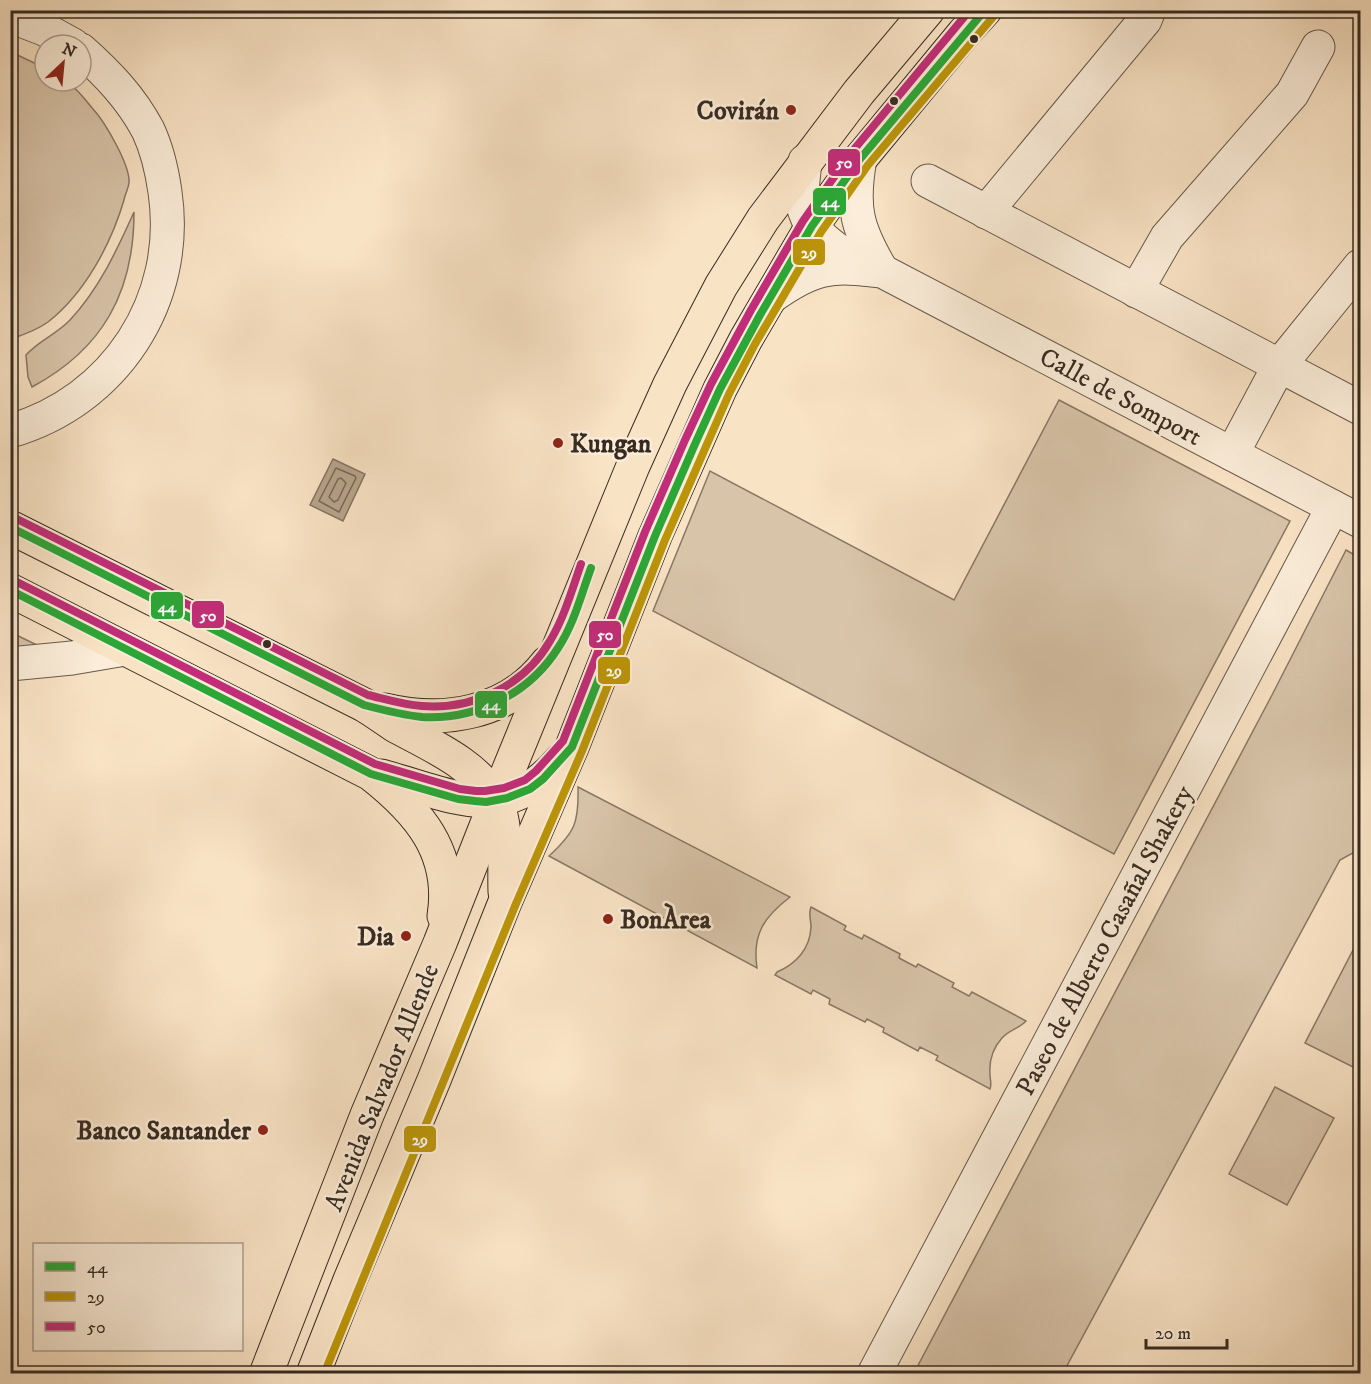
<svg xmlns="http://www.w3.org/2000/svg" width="1371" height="1384" font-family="'IM FELL DW Pica',serif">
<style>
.green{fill:#d8c4a9;stroke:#887865;stroke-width:1.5}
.water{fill:#b7a48d;stroke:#847462;stroke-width:1.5}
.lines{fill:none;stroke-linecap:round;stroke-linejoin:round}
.shore{stroke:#776857;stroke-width:1.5}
.minor-casing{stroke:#68594a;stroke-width:35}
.major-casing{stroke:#372b21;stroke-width:35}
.minor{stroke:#fbedd9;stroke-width:33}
.major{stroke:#f9e3c5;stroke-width:33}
.bus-1-casing{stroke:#fbedd9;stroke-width:12}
.bus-2-casing{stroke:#fbedd9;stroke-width:12}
.bus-3-casing{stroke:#fbedd9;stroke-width:12}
.bus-1{stroke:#2ca737;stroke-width:8}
.bus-2{stroke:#bb940a;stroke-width:8}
.bus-3{stroke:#c12d78;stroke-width:8}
.bus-dot{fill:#372b21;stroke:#fbedd9;stroke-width:2}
.poi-dot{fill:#8f2418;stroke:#fbedd9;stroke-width:2}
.labels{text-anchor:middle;stroke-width:5;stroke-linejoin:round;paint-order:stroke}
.poi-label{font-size:26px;font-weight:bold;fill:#372b21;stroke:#fbedd9;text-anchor:end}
.street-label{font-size:26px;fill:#372b21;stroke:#fbedd9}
.line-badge{stroke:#fbedd9;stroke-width:2}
.badge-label{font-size:16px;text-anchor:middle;font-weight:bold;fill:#fff}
</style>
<rect width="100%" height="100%" fill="#f9e3c5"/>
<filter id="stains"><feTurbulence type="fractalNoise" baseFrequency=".00333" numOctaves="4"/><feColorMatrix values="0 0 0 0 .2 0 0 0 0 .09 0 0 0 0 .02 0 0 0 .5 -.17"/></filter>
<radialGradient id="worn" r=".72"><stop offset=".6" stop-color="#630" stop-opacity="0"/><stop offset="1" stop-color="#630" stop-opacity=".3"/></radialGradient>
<!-- green -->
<g class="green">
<path d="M 11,52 L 45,68 L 45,81 C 50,81 58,80 63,81 C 74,84 86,101 93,109 C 105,122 130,165 129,182 C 129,187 125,194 124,200 C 111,244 85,293 48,322 C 37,330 23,335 11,339 Z"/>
<path d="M 134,212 C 134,292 103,349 32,387 L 28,377 L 26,355 C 38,341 57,334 70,320 C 99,289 117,250 134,212 Z"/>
<path d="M 1059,400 L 1290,521 L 1114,854 L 653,611 L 710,471 L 954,600 Z"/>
<path d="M 1346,550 L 1360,558 L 1360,849 L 1340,860 L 1063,1373 L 914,1373 L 1272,695 Z"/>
<path d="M 10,632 L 37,645 L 11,651 Z"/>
<path d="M 578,787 L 790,897 C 764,917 752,934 757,968 L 549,856 C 575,832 579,823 578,787 Z"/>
<path d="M 811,907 L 846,926 L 844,930 L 862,939 L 864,935 L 900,954 L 899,958 L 916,967 L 918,964 L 954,983 L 952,987 L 969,996 L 972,992 L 1026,1021 C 1020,1028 1009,1030 1002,1038 C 993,1048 989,1061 990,1074 C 990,1080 992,1084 990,1089 L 936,1060 L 938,1056 L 920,1047 L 918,1051 L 883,1032 L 884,1028 L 867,1019 L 865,1022 L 829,1004 L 830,999 L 813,990 L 811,994 L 775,975 L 777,972 C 796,964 810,949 811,927 C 811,919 808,914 811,907 Z"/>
<path d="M 1353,950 L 1360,954 L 1360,1058 L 1355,1068 L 1305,1043 Z"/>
<path d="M 1275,1087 L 1334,1118 L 1287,1205 L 1229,1174 Z"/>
</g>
<!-- water -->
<path class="water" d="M 333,459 L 365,474 L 343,521 L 310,505 Z"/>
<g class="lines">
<!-- shore -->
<g class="shore">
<path d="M 336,468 L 355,476 L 356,478 L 339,512 L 319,501 Z"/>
<path d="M 341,478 L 346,483 L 338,500 L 334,502 L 329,497 L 338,479 Z"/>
</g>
<defs>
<g id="minor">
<path d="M 10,16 L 44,29 L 73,45"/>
<path d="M 860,159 C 851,208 857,229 882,271"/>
<path d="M 805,161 C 804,177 799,197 805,212 C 813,238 845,254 865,269"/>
<path d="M 928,181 L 1360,408"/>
<path d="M 986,212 L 1145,20 L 1149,10"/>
<path d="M 1136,291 L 1167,237 L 1292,94 L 1318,47"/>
<path d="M 771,297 C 814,266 831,265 882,271 L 1360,521"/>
<path d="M 10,431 C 115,401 181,300 165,192 C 162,171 157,149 148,130 C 131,98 108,74 81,50"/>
<path d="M 1232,454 L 1279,366 L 1360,266"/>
<path d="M 10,664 L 72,658 L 125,649"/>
<path d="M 874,1374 L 1333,507"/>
</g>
<g id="major">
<path d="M 10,527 L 364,705 C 374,711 384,718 394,725 C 428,744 477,764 496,801 C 508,825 504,865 505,892"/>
<path d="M 10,590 L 371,774 C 418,811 454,852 444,916"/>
<path d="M 385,710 C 443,724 508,714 547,663"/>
<path d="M 381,776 C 452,795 504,827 561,760"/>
<path d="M 266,1374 L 367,1115 L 440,943 L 496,801 L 633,466 L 670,384 L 721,286 L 763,219 L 859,92 L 928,10"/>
<path d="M 313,1374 L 350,1280 L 434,1080 L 505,902 L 572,747 L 655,536 L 720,389 L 746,339 L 812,226 L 860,159 L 964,33 L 985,10"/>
</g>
</defs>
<!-- minor casing -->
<use href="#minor" class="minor-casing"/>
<!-- major casing -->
<use href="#major" class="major-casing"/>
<!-- minor -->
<use href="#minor" class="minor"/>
<!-- major -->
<use href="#major" class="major"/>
<defs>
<g id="bus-1">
<path d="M 10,527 L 364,705 C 383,710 402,715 422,717 C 476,720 529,694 558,648 C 574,624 581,595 591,568"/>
<path d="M 10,590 L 371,774 L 458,799 L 475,801 L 486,802 L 507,798 L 530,789 L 543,779 L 572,747 L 655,536 L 695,444 L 720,389 L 760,315 L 812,226 L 860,159 L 985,10"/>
</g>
<path id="bus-2" d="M 324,1374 L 515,906 L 582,751 L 665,540 L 729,394 L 755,344 L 821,232 L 868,165 L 993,17"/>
<g id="bus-3">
<path d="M 15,518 L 368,695 C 385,699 403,705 422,706 C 473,710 524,686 550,641 C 564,618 572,590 581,564"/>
<path d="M 15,581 L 375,764 L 460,789 L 476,791 L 485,791 L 504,788 L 525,780 L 536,771 L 563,741 L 645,532 L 685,440 L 711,384 L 751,310 L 803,221 L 851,153 L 970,10"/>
</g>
</defs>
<!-- bus-1 casing -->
<use href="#bus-1" class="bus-1-casing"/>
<!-- bus-2 casing -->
<use href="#bus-2" class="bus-2-casing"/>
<!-- bus-3 casing -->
<use href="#bus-3" class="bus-3-casing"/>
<!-- bus-1 -->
<use href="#bus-1" class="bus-1"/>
<!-- bus-2 -->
<use href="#bus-2" class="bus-2"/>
<!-- bus-3 -->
<use href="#bus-3" class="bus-3"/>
</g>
<!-- markers -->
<g class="bus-dot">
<circle cx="974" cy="39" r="5"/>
<circle cx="894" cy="101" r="5"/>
<circle cx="267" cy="644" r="5"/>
</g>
<g class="poi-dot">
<circle cx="791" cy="110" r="6"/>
<circle cx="558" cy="443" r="6"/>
<circle cx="608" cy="919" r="6"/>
<circle cx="406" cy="936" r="6"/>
<circle cx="263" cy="1130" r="6"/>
</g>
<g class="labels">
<!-- poi labels -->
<g class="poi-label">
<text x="779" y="119">Covirán</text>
<text x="570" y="452" text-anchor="start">Kungan</text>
<text x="620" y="928" text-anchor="start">BonÀrea</text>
<text x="394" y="945">Dia</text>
<text x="251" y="1139">Banco Santander</text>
</g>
<!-- street labels -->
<g class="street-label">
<text transform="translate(1121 396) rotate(28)" y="9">Calle de Somport</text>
<text transform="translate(1104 940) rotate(-62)" y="9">Paseo de Alberto Casañal Shakery</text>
<text transform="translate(381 1087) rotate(-68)" y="9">Avenida Salvador Allende</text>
</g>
</g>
<g class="line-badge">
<rect x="827" y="148" width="34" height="29" rx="6" fill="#c12d78"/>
<rect x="812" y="187" width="35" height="29" rx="6" fill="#2ca737"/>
<rect x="792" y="238" width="34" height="28" rx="6" fill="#bb940a"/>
<rect x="150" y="591" width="34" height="29" rx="6" fill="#2ca737"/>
<rect x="191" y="600" width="34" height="29" rx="6" fill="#c12d78"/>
<rect x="588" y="620" width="34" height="29" rx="6" fill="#c12d78"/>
<rect x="597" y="656" width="34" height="29" rx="6" fill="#bb940a"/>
<rect x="474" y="690" width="34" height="29" rx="6" fill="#2ca737"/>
<rect x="403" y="1125" width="34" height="28" rx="6" fill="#bb940a"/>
</g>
<g class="badge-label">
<text x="844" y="168">50</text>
<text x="830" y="207">44</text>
<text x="809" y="258">29</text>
<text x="167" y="612">44</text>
<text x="208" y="621">50</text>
<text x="605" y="640">50</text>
<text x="614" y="676">29</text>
<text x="491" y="710">44</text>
<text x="420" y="1145">29</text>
</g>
<!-- margin -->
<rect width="1371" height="1384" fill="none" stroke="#f9e3c5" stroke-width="36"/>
<rect x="12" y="12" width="1347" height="1360" fill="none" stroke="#372b21" stroke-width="3"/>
<rect x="18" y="18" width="1335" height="1348" fill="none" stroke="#372b21" stroke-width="1.5"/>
<!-- legend -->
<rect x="33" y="1243" width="210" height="108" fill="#fbedd9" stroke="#ad9f8f" stroke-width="1.5"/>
<rect x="45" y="1262" width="30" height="9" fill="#2ca737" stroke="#ad9f8f" stroke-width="1.5"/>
<text x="87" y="1273" font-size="18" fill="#372b21">44</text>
<rect x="45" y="1292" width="30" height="9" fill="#bb940a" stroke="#ad9f8f" stroke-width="1.5"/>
<text x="87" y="1303" font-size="18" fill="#372b21">29</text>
<rect x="45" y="1322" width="30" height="9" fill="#c12d78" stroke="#ad9f8f" stroke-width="1.5"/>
<text x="87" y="1333" font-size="18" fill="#372b21">50</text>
<!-- north arrow -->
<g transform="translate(63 63) rotate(26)"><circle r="28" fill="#fbedd9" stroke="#ad9f8f" stroke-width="1.5"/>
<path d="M0-4.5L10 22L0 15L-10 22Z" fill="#8f2418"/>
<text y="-9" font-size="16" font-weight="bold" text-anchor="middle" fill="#372b21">N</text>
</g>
<!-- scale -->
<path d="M1146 1339v9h81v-9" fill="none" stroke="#372b21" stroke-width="3"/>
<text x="1155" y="1339" font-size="18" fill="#372b21" stroke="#fbedd9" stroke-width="4.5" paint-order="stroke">20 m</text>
<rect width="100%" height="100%" filter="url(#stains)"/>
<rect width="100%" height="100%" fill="url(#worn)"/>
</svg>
